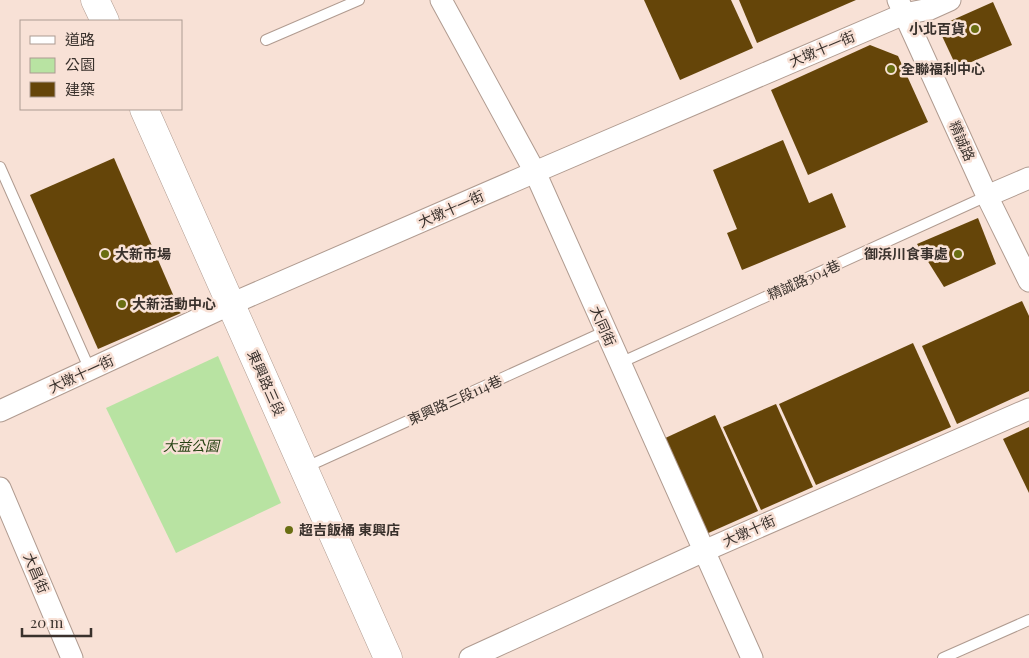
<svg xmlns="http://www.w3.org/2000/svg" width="1029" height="658" font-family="'Playfair Display','Noto Sans TC',serif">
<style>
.green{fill:#b8e3a2}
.building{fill:#654509}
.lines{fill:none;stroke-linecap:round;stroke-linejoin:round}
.lane-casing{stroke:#b09b90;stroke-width:12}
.street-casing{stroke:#b09b90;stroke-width:23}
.secondary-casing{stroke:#b09b90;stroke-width:29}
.lane{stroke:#fff;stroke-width:10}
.street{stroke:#fff;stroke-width:21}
.secondary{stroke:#fff;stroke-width:28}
.poi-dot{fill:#696e12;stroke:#f8e1d6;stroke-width:2}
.labels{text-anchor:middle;stroke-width:5;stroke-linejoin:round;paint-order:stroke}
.poi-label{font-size:14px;font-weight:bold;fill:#39312c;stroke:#f8e1d6;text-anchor:start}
.street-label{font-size:14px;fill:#39312c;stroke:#f8e1d6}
.park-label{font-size:14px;font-style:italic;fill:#254112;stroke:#f8e1d6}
</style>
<rect width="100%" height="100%" fill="#f8e1d6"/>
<!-- green -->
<path class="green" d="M 218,356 L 281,503 L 176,553 L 106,408 Z"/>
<!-- building -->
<g class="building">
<path d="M 644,0 L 731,0 L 753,48 L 680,80 Z"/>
<path d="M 739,0 L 856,0 L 757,43 Z"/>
<path d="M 993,2 L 1012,45 L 957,68 L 942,36 L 948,22 Z"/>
<path d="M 870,45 L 898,56 L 928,122 L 808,175 L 771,90 Z"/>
<path d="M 783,140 L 809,203 L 832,193 L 846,227 L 742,270 L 727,233 L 737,229 L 713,170 Z"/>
<path d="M 114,158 L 181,313 L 98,349 L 30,195 Z"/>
<path d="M 978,218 L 996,264 L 944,287 L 917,244 Z"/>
<path d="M 1022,301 L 1029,316 L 1029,391 L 957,424 L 922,346 Z"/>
<path d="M 913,343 L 951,427 L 816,485 L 779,404 Z"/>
<path d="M 776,404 L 813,487 L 761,510 L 723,427 Z"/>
<path d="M 715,415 L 758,511 L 704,535 L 661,440 Z"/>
<path d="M 1029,427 L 1029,493 L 1003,439 Z"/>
</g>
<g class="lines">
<defs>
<g id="lane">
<path d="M 266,40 L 359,0"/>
<path d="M 0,167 L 90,370"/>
<path d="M 620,363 L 987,196"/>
<path d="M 304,468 L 606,331"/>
<path d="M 943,658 L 1029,620"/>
</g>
<g id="street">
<path d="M 441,0 L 535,172 L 752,658"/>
<path d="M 898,0 L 987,196 L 1029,281"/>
<path d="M 987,196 L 1029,178"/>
<path d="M 0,411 L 231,304 L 535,172 L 904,14 L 930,9 L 950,0"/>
<path d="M 0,488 L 72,658"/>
<path d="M 470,658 L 704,551 L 1029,409"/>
</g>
<g id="secondary">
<path d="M 95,0 L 105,21"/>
<path d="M 144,109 L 388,658"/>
</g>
</defs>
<!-- lane casing -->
<use href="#lane" class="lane-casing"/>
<!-- street casing -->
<use href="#street" class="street-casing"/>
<!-- secondary casing -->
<use href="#secondary" class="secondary-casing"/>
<!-- lane -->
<use href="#lane" class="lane"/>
<!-- street -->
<use href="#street" class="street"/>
<!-- secondary -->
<use href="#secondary" class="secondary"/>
</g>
<!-- markers -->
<g class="poi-dot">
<circle cx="975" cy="29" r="5"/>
<circle cx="891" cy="69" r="5"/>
<circle cx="105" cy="254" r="5"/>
<circle cx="958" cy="254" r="5"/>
<circle cx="122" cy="304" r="5"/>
<circle cx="289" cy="530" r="5"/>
</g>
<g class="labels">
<!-- poi labels -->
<g class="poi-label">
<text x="965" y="34" text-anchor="end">小北百貨</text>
<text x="901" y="74">全聯福利中心</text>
<text x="115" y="259">大新市場</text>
<text x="948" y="259" text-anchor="end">御浜川食事處</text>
<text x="132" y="309">大新活動中心</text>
<text x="299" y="535">超吉飯桶 東興店</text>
</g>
<!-- street labels -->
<g class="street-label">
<text transform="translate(822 49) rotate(-23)" y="5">大墩十一街</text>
<text transform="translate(962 141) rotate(66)" y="5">精誠路</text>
<text transform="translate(451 209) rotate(-24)" y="5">大墩十一街</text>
<text transform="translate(804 280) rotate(-24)" y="5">精誠路304巷</text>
<text transform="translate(603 326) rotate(66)" y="5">大同街</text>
<text transform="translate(81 374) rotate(-25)" y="5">大墩十一街</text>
<text transform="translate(266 383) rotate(66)" y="5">東興路三段</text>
<text transform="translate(455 400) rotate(-24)" y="5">東興路三段114巷</text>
<text transform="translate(749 531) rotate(-24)" y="5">大墩十街</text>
<text transform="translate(36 573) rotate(67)" y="5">大昌街</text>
</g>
<!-- park labels -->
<g class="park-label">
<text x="191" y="451">大益公園</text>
</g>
</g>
<!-- legend -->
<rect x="20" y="20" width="162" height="90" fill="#f8e1d6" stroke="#ac9b92"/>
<rect x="30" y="36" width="25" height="8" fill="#ffffff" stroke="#ac9b92"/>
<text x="65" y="45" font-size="15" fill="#39312c">道路</text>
<rect x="30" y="58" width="25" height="15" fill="#b8e3a2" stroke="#ac9b92"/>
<text x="65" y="70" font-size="15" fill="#39312c">公園</text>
<rect x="30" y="82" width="25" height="15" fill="#654509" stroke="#ac9b92"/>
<text x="65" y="95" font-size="15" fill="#39312c">建築</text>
<!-- scale -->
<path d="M22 628v8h69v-8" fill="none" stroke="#39312c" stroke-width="2.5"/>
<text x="30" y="628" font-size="15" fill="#39312c" stroke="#f8e1d6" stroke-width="4" paint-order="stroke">20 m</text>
</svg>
